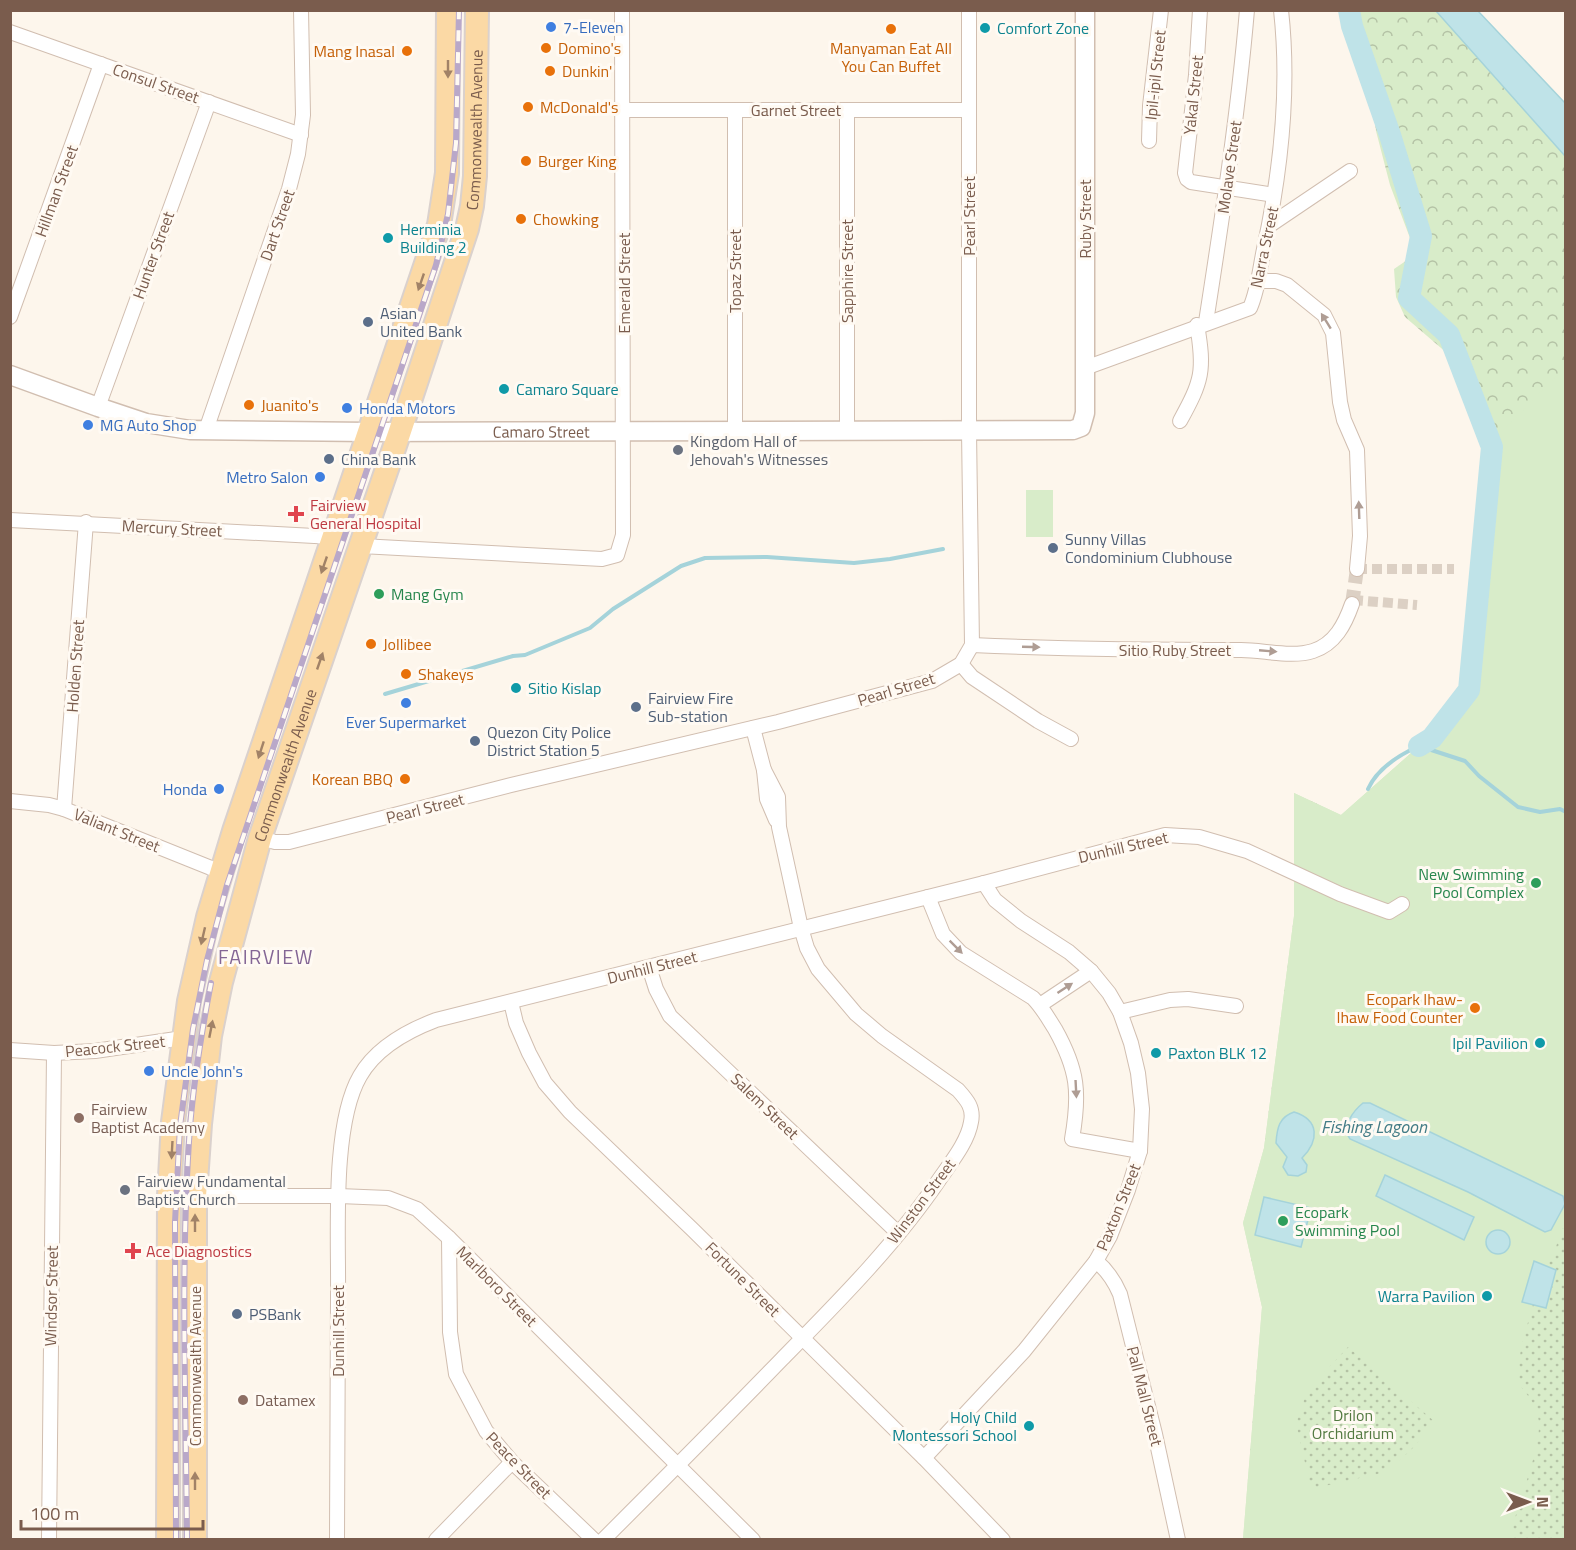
<svg xmlns="http://www.w3.org/2000/svg" width="1576" height="1550" font-family="'Titillium Web',sans-serif">
<style>
.forest{fill:url(#forest-crowns)}
.park{fill:#d8ecc9}
.garden{fill:url(#garden-dots)}
.water{fill:#bfe3e8;stroke:#a5d3da;stroke-width:1.5}
.lines{fill:none;stroke-linecap:round;stroke-linejoin:round}
.stream{stroke:#a5d3da;stroke-width:4}
.river{stroke:#bfe3e8;stroke-width:22}
.pedestrian-tunnel{stroke:#dcd0c4;stroke-width:10;stroke-dasharray:10 5;stroke-linecap:butt}
.minor-tunnel{stroke:#dcd0c4;stroke-width:14;stroke-dasharray:14 7;stroke-linecap:butt}
.minor-casing{stroke:#d1beb0;stroke-width:16}
.tertiary-casing{stroke:#d1beb0;stroke-width:21}
.primary-casing{stroke:#dad1cd;stroke-width:26}
.minor{stroke:#fff;stroke-width:14}
.tertiary{stroke:#fff;stroke-width:18}
.primary{stroke:#fbd9a5;stroke-width:22}
.rail-casing{stroke:#b9a8c9;stroke-width:6}
.rail{stroke:#fffaf3;stroke-width:4;stroke-dasharray:11;stroke-linecap:butt}
.oneway{fill:#a18267}
.oneway2{fill:#af9d94}
.shop-dot{fill:#3f7fe0;stroke:#fffaf3;stroke-width:2}
.culture-dot{fill:#0f9aa8;stroke:#fffaf3;stroke-width:2}
.food-dot{fill:#e8710a;stroke:#fffaf3;stroke-width:2}
.service-dot{fill:#5c6f8a;stroke:#fffaf3;stroke-width:2}
.worship-dot{fill:#6b7280;stroke:#fffaf3;stroke-width:2}
.health-dot{fill:#e0444e;stroke:#fffaf3;stroke-width:2}
.leisure-dot{fill:#2e9e5b;stroke:#fffaf3;stroke-width:2}
.education-dot{fill:#8d6e63;stroke:#fffaf3;stroke-width:2}
.labels{text-anchor:middle;stroke-width:6;stroke-linejoin:round;paint-order:stroke}
.shop-label{font-size:16px;fill:#366cbe;stroke:#fffaf3;text-anchor:start}
.culture-label{font-size:16px;fill:#0d838f;stroke:#fffaf3;text-anchor:start}
.food-label{font-size:16px;fill:#c56008;stroke:#fffaf3;text-anchor:start}
.street-label{font-size:16px;fill:#7a5c4d;stroke:#fffaf3}
.service-label{font-size:16px;fill:#4e5e75;stroke:#fffaf3;text-anchor:start}
.worship-label{font-size:16px;fill:#5b616d;stroke:#fffaf3;text-anchor:start}
.health-label{font-size:16px;fill:#be3a42;stroke:#fffaf3;text-anchor:start}
.leisure-label{font-size:16px;fill:#27864d;stroke:#fffaf3;text-anchor:start}
.education-label{font-size:16px;fill:#785e54;stroke:#fffaf3;text-anchor:start}
.park-label{font-size:16px;fill:#537a41;stroke:#fffaf3}
.water-label{font-size:18px;font-style:italic;fill:#437c86;stroke:#fffaf3}
.quarter-label{font-size:20px;letter-spacing:1.5px;fill:#846695;stroke:#fffaf3}
</style>
<defs>
<pattern id="forest-crowns" width="20" height="18" patternUnits="userSpaceOnUse" patternTransform="scale(1.5)"><rect width="20" height="18" fill="#d8ecc9"/><path d="M2 6a3 3 0 1 1 6 0M12 15a3 3 0 1 1 6 0" fill="none" stroke="#b4c2a5"/></pattern>
<pattern id="garden-dots" width="8" height="8" patternUnits="userSpaceOnUse" patternTransform="scale(1.5)"><rect width="8" height="8" fill="#d8ecc9"/><path d="M2 2h.1M6 6h.1" fill="none" stroke="#b4c2a5" stroke-width="1.8" stroke-linecap="round"/></pattern>
</defs>
<rect width="100%" height="100%" fill="#fdf6ec"/>
<!-- forest -->
<path class="forest" d="M 1345,11 L 1436,11 L 1565,156 L 1566,1219 L 1243,1539 L 1262,1307 L 1243,1223 L 1264,1148 L 1294,916 L 1294,793 L 1341,815 L 1419,746 L 1432,738 L 1469,690 L 1492,447 L 1464,402 L 1448,354 L 1405,317 L 1396,297 L 1394,269 L 1416,254 L 1390,185 L 1376,131 L 1372,98 Z"/>
<!-- park -->
<g class="park">
<path d="M 1565,367 L 1565,1539 L 1243,1539 L 1262,1307 L 1243,1223 L 1264,1148 L 1294,916 L 1294,793 L 1341,815 L 1419,746 L 1432,738 L 1469,690 L 1492,447 L 1500,434 Z"/>
<rect x="1026" y="490" width="27" height="47"/>
</g>
<!-- garden -->
<g class="garden">
<path d="M 1562,1228 L 1566,1229 L 1565,1539 L 1510,1540 C 1514,1509 1545,1443 1538,1417 C 1535,1403 1526,1393 1517,1382 L 1521,1348 L 1543,1267 L 1556,1247 Z"/>
<path d="M 1348,1347 L 1435,1422 L 1411,1450 L 1386,1472 L 1311,1489 L 1296,1423 L 1307,1391 Z"/>
</g>
<!-- water -->
<g class="water">
<path d="M 1436,11 L 1478,11 L 1565,103 L 1565,156 Z"/>
<path d="M 1363,1103 L 1370,1103 L 1563,1196 L 1565,1204 L 1551,1230 L 1545,1232 L 1468,1192 L 1350,1139 C 1341,1127 1353,1111 1363,1103 Z"/>
<path d="M 1294,1112 C 1320,1120 1319,1141 1302,1158 L 1307,1165 L 1306,1172 L 1298,1176 L 1288,1175 L 1283,1167 L 1287,1157 L 1276,1143 C 1277,1128 1279,1117 1294,1112 Z"/>
<path d="M 1385,1175 L 1474,1217 L 1464,1240 L 1376,1196 Z"/>
<path d="M 1264,1197 L 1311,1208 L 1301,1247 L 1255,1235 Z"/>
<circle cx="1498" cy="1242" r="12"/>
<path d="M 1534,1261 L 1556,1270 L 1546,1308 L 1522,1302 Z"/>
</g>
<g class="lines">
<!-- stream -->
<g class="stream">
<path d="M 385,694 L 513,656 L 525,655 L 590,628 L 613,609 L 681,566 L 705,558 L 767,557 L 854,563 L 890,559 L 943,549"/>
<path d="M 1368,789 C 1377,769 1399,755 1419,746 L 1465,761 L 1479,776 L 1518,807 L 1540,812 L 1560,809 L 1566,812"/>
</g>
<!-- river -->
<path class="river" d="M 1349,10 L 1352,26 L 1390,135 L 1421,236 L 1409,298 L 1449,335 L 1492,447 L 1469,690 L 1432,738 L 1419,746"/>
<!-- pedestrian-tunnel -->
<g class="pedestrian-tunnel">
<path d="M 1357,569 L 1454,569"/>
<path d="M 1353,600 L 1417,605"/>
</g>
<!-- minor-tunnel -->
<path class="minor-tunnel" d="M 1352,604 L 1357,569"/>
<defs>
<g id="minor">
<path d="M 1200,10 L 1196,75 L 1185,173 L 1187,179 L 1191,182 L 1274,195"/>
<path d="M 10,32 L 301,135"/>
<path d="M 624,110 L 969,110"/>
<path d="M 735,110 L 735,431"/>
<path d="M 847,110 L 847,431"/>
<path d="M 1149,141 L 1150,106 L 1161,10"/>
<path d="M 1270,225 L 1350,171"/>
<path d="M 1257,281 L 1276,281 L 1287,285 L 1324,315 L 1333,333 L 1340,402 L 1344,420 L 1357,450 L 1360,536 L 1357,569"/>
<path d="M 10,317 L 101,64"/>
<path d="M 1206,322 C 1222,219 1238,115 1247,10"/>
<path d="M 1085,368 L 1250,308 C 1258,290 1260,268 1264,249 C 1281,171 1290,91 1281,10"/>
<path d="M 98,407 L 209,102"/>
<path d="M 1180,421 C 1202,381 1205,371 1197,325"/>
<path d="M 206,430 L 289,189 L 298,154 L 303,115 L 301,10"/>
<path d="M 10,520 L 333,537"/>
<path d="M 361,546 L 602,559 L 617,555 L 623,535 L 622,10"/>
<path d="M 972,645 C 1062,649 1151,650 1241,650 C 1264,650 1291,658 1313,651 C 1335,644 1345,624 1352,604"/>
<path d="M 961,664 L 972,677 L 1038,721 L 1071,739"/>
<path d="M 753,728 L 764,770 L 767,799 L 776,820"/>
<path d="M 10,801 L 49,805 L 64,809 L 221,872"/>
<path d="M 64,809 L 86,522"/>
<path d="M 260,838 L 275,842 L 289,842 L 511,785 L 778,722 L 932,681 L 961,664 L 972,645 L 969,431 L 969,10"/>
<path d="M 928,897 L 943,934 L 961,953 L 1033,998 C 1042,1007 1048,1018 1055,1029 C 1078,1070 1080,1093 1072,1139 L 1140,1151"/>
<path d="M 649,967 L 656,989 L 670,1016 L 898,1233"/>
<path d="M 511,1002 L 516,1023 L 529,1053 L 545,1083 L 570,1112 L 693,1230 L 924,1458 L 1003,1540"/>
<path d="M 1040,1005 L 1091,971"/>
<path d="M 1120,1012 L 1170,1000 L 1188,999 L 1236,1006"/>
<path d="M 10,1050 L 54,1053 L 95,1051 L 183,1038"/>
<path d="M 169,1196 L 339,1196 L 388,1198 L 417,1209 L 449,1238 L 753,1540"/>
<path d="M 449,1238 L 450,1332 L 456,1374 L 486,1431 L 512,1462 L 594,1540"/>
<path d="M 1096,1261 C 1107,1270 1114,1280 1120,1294 L 1155,1434 L 1178,1540"/>
<path d="M 924,1458 L 1024,1351 L 1096,1261 L 1110,1236 L 1128,1190 L 1140,1151 L 1142,1109 L 1138,1073 L 1131,1043 L 1120,1012 L 1109,993 L 1091,971 L 1069,952 L 1021,921 L 995,900 L 984,883"/>
<path d="M 49,1540 L 54,1053"/>
<path d="M 337,1540 C 337,1459 338,1378 338,1297 C 339,1239 331,1126 360,1076 C 376,1048 407,1031 436,1020 L 984,883 L 1165,835 L 1199,837 L 1247,851 L 1340,894 L 1389,912 L 1402,904"/>
<path d="M 436,1540 L 512,1462"/>
<path d="M 603,1540 C 663,1480 723,1420 782,1359 C 838,1302 896,1244 941,1177 C 952,1161 968,1141 971,1122 C 974,1108 967,1100 958,1090 L 882,1036 L 856,1014 L 818,969 L 807,948 L 801,928 L 779,827 L 778,797 L 764,770"/>
</g>
<g id="tertiary">
<path id="s1" d="M 10,375 L 98,407 L 146,423 L 190,430 L 369,432 L 1073,430 L 1081,427 L 1085,413 L 1085,10"/>
</g>
<g id="primary">
<path d="M 168,1540 L 169,1196 L 173,1122 L 189,1001 L 208,917 L 234,831 L 439,225 L 447,173 L 448,10"/>
<path id="s2" d="M 195,1540 L 195,1196 L 200,1124 L 210,1036 L 221,982 L 260,838 L 400,431 L 467,229 L 472,206 L 475,176 L 477,10"/>
</g>
</defs>
<!-- minor casing -->
<use href="#minor" class="minor-casing"/>
<!-- tertiary casing -->
<use href="#tertiary" class="tertiary-casing"/>
<!-- primary casing -->
<use href="#primary" class="primary-casing"/>
<!-- minor -->
<use href="#minor" class="minor"/>
<!-- tertiary -->
<use href="#tertiary" class="tertiary"/>
<!-- primary -->
<use href="#primary" class="primary"/>
<defs>
<g id="rail">
<path d="M 176,1540 L 175,1222 L 180,1126 L 193,1029 L 207,960 L 227,885 L 436,265 L 448,214 L 456,143 L 459,10"/>
<path d="M 187,1540 C 186,1402 180,1264 190,1127 C 194,1079 202,1030 211,983"/>
</g>
</defs>
<!-- rail casing -->
<use href="#rail" class="rail-casing"/>
<!-- rail -->
<use href="#rail" class="rail"/>
</g>
<!-- one-way arrows -->
<defs><path id="oneway-solid" d="M-6-.8H1V-3.2L6.5 0L1 3.2V.8H-6Z" transform="scale(1.5)"/></defs>
<g class="oneway">
<use href="#oneway-solid" transform="translate(448 69) rotate(90)"/>
<use href="#oneway-solid" transform="translate(421 282) rotate(109)"/>
<use href="#oneway-solid" transform="translate(324 565) rotate(109)"/>
<use href="#oneway-solid" transform="translate(320 661) rotate(-71)"/>
<use href="#oneway-solid" transform="translate(261 750) rotate(108)"/>
<use href="#oneway-solid" transform="translate(203 936) rotate(103)"/>
<use href="#oneway-solid" transform="translate(211 1029) rotate(-79)"/>
<use href="#oneway-solid" transform="translate(172 1150) rotate(93)"/>
<use href="#oneway-solid" transform="translate(195 1223) rotate(-90)"/>
<use href="#oneway-solid" transform="translate(195 1481) rotate(-90)"/>
</g>
<g class="oneway2">
<use href="#oneway-solid" transform="translate(1326 321) rotate(-122)"/>
<use href="#oneway-solid" transform="translate(1359 510) rotate(-92)"/>
<use href="#oneway-solid" transform="translate(1031 647) rotate(2)"/>
<use href="#oneway-solid" transform="translate(1268 651) rotate(5)"/>
<use href="#oneway-solid" transform="translate(956 947) rotate(45)"/>
<use href="#oneway-solid" transform="translate(1065 988) rotate(-33)"/>
<use href="#oneway-solid" transform="translate(1076 1089) rotate(87)"/>
</g>
<!-- markers -->
<g class="shop-dot">
<circle cx="551" cy="27" r="6"/>
<circle cx="347" cy="408" r="6"/>
<circle cx="88" cy="425" r="6"/>
<circle cx="320" cy="477" r="6"/>
<circle cx="406" cy="703" r="6"/>
<circle cx="219" cy="789" r="6"/>
<circle cx="149" cy="1071" r="6"/>
</g>
<g class="culture-dot">
<circle cx="985" cy="28" r="6"/>
<circle cx="388" cy="238" r="6"/>
<circle cx="504" cy="389" r="6"/>
<circle cx="516" cy="688" r="6"/>
<circle cx="1540" cy="1043" r="6"/>
<circle cx="1156" cy="1053" r="6"/>
<circle cx="1487" cy="1296" r="6"/>
<circle cx="1029" cy="1426" r="6"/>
</g>
<g class="food-dot">
<circle cx="891" cy="29" r="6"/>
<circle cx="546" cy="48" r="6"/>
<circle cx="407" cy="51" r="6"/>
<circle cx="550" cy="71" r="6"/>
<circle cx="528" cy="107" r="6"/>
<circle cx="526" cy="161" r="6"/>
<circle cx="521" cy="219" r="6"/>
<circle cx="249" cy="405" r="6"/>
<circle cx="371" cy="644" r="6"/>
<circle cx="406" cy="674" r="6"/>
<circle cx="405" cy="779" r="6"/>
<circle cx="1475" cy="1008" r="6"/>
</g>
<g class="service-dot">
<circle cx="368" cy="322" r="6"/>
<circle cx="329" cy="459" r="6"/>
<circle cx="1053" cy="548" r="6"/>
<circle cx="636" cy="707" r="6"/>
<circle cx="475" cy="741" r="6"/>
<circle cx="237" cy="1314" r="6"/>
</g>
<g class="worship-dot">
<circle cx="678" cy="450" r="6"/>
<circle cx="125" cy="1190" r="6"/>
</g>
<g class="health-dot">
<path d="M293 505h6v6h6v6h-6v6h-6v-6h-6v-6h6z"/>
<path d="M130 1242h6v6h6v6h-6v6h-6v-6h-6v-6h6z"/>
</g>
<g class="leisure-dot">
<circle cx="379" cy="594" r="6"/>
<circle cx="1536" cy="883" r="6"/>
<circle cx="1283" cy="1221" r="6"/>
</g>
<g class="education-dot">
<circle cx="79" cy="1118" r="6"/>
<circle cx="243" cy="1400" r="6"/>
</g>
<g class="labels">
<!-- shop labels -->
<g class="shop-label">
<text x="563" y="33">7-Eleven</text>
<text x="359" y="414">Honda Motors</text>
<text x="100" y="431">MG Auto Shop</text>
<text x="308" y="483" text-anchor="end">Metro Salon</text>
<text x="406" y="728" text-anchor="middle">Ever Supermarket</text>
<text x="207" y="795" text-anchor="end">Honda</text>
<text x="161" y="1077">Uncle John's</text>
</g>
<!-- culture labels -->
<g class="culture-label">
<text x="997" y="34">Comfort Zone</text>
<text x="400" y="235">Herminia<tspan x="400" dy="18">Building 2</tspan></text>
<text x="516" y="395">Camaro Square</text>
<text x="528" y="694">Sitio Kislap</text>
<text x="1528" y="1049" text-anchor="end">Ipil Pavilion</text>
<text x="1168" y="1059">Paxton BLK 12</text>
<text x="1475" y="1302" text-anchor="end">Warra Pavilion</text>
<text x="1017" y="1423" text-anchor="end">Holy Child<tspan x="1017" dy="18">Montessori School</tspan></text>
</g>
<!-- food labels -->
<g class="food-label">
<text x="558" y="54">Domino's</text>
<text x="891" y="54" text-anchor="middle">Manyaman Eat All<tspan x="891" dy="18">You Can Buffet</tspan></text>
<text x="395" y="57" text-anchor="end">Mang Inasal</text>
<text x="562" y="77">Dunkin'</text>
<text x="540" y="113">McDonald's</text>
<text x="538" y="167">Burger King</text>
<text x="533" y="225">Chowking</text>
<text x="261" y="411">Juanito's</text>
<text x="383" y="650">Jollibee</text>
<text x="418" y="680">Shakeys</text>
<text x="393" y="785" text-anchor="end">Korean BBQ</text>
<text x="1463" y="1005" text-anchor="end">Ecopark Ihaw-<tspan x="1463" dy="18">Ihaw Food Counter</tspan></text>
</g>
<!-- street labels -->
<g class="street-label">
<text transform="translate(1155 75) rotate(-84)" y="6">Ipil-ipil Street</text>
<text transform="translate(156 83) rotate(19)" y="6">Consul Street</text>
<text transform="translate(1193 95) rotate(-84)" y="6">Yakal Street</text>
<text x="796" y="116">Garnet Street</text>
<text dy="6" stroke="none"><textPath href="#s2" startOffset="1452">Commonwealth Avenue</textPath></text>
<text transform="translate(1229 167) rotate(-82)" y="6">Molave Street</text>
<text transform="translate(56 191) rotate(-70)" y="6">Hillman Street</text>
<text transform="translate(969 216) rotate(-90)" y="6">Pearl Street</text>
<text transform="translate(1085 219) rotate(-90)" y="6">Ruby Street</text>
<text transform="translate(277 225) rotate(-71)" y="6">Dart Street</text>
<text transform="translate(1264 247) rotate(-78)" y="6">Narra Street</text>
<text transform="translate(153 255) rotate(-70)" y="6">Hunter Street</text>
<text transform="translate(735 271) rotate(-90)" y="6">Topaz Street</text>
<text transform="translate(847 271) rotate(-90)" y="6">Sapphire Street</text>
<text transform="translate(624 283) rotate(-90)" y="6">Emerald Street</text>
<text dy="6" stroke="none"><textPath href="#s1" startOffset="540">Camaro Street</textPath></text>
<text transform="translate(172 528) rotate(3)" y="6">Mercury Street</text>
<text x="1175" y="656">Sitio Ruby Street</text>
<text transform="translate(75 666) rotate(-86)" y="6">Holden Street</text>
<text transform="translate(896 689) rotate(-17)" y="6">Pearl Street</text>
<text dy="6" stroke="none"><textPath href="#s2" startOffset="786">Commonwealth Avenue</textPath></text>
<text transform="translate(425 808) rotate(-14)" y="6">Pearl Street</text>
<text transform="translate(117 830) rotate(22)" y="6">Valiant Street</text>
<text transform="translate(1123 847) rotate(-13)" y="6">Dunhill Street</text>
<text transform="translate(652 967) rotate(-14)" y="6">Dunhill Street</text>
<text transform="translate(115 1046) rotate(-6)" y="6">Peacock Street</text>
<text transform="translate(765 1106) rotate(44)" y="6">Salem Street</text>
<text transform="translate(921 1201) rotate(-53)" y="6">Winston Street</text>
<text transform="translate(1118 1207) rotate(-68)" y="6">Paxton Street</text>
<text transform="translate(743 1279) rotate(45)" y="6">Fortune Street</text>
<text transform="translate(497 1286) rotate(45)" y="6">Marlboro Street</text>
<text transform="translate(51 1296) rotate(-89)" y="6">Windsor Street</text>
<text transform="translate(338 1331) rotate(-90)" y="6">Dunhill Street</text>
<text transform="translate(195 1366) rotate(-90)" y="6">Commonwealth Avenue</text>
<text transform="translate(1145 1396) rotate(76)" y="6">Pall Mall Street</text>
<text transform="translate(519 1465) rotate(46)" y="6">Peace Street</text>
</g>
<!-- service labels -->
<g class="service-label">
<text x="380" y="319">Asian<tspan x="380" dy="18">United Bank</tspan></text>
<text x="341" y="465">China Bank</text>
<text x="1065" y="545">Sunny Villas<tspan x="1065" dy="18">Condominium Clubhouse</tspan></text>
<text x="648" y="704">Fairview Fire<tspan x="648" dy="18">Sub-station</tspan></text>
<text x="487" y="738">Quezon City Police<tspan x="487" dy="18">District Station 5</tspan></text>
<text x="249" y="1320">PSBank</text>
</g>
<!-- worship labels -->
<g class="worship-label">
<text x="690" y="447">Kingdom Hall of<tspan x="690" dy="18">Jehovah's Witnesses</tspan></text>
<text x="137" y="1187">Fairview Fundamental<tspan x="137" dy="18">Baptist Church</tspan></text>
</g>
<!-- health labels -->
<g class="health-label">
<text x="310" y="511">Fairview<tspan x="310" dy="18">General Hospital</tspan></text>
<text x="146" y="1257">Ace Diagnostics</text>
</g>
<!-- leisure labels -->
<g class="leisure-label">
<text x="391" y="600">Mang Gym</text>
<text x="1524" y="880" text-anchor="end">New Swimming<tspan x="1524" dy="18">Pool Complex</tspan></text>
<text x="1295" y="1218">Ecopark<tspan x="1295" dy="18">Swimming Pool</tspan></text>
</g>
<!-- education labels -->
<g class="education-label">
<text x="91" y="1115">Fairview<tspan x="91" dy="18">Baptist Academy</tspan></text>
<text x="255" y="1406">Datamex</text>
</g>
<!-- park labels -->
<g class="park-label">
<text x="1353" y="1421">Drilon<tspan x="1353" dy="18">Orchidarium</tspan></text>
</g>
<!-- water labels -->
<g class="water-label">
<text x="1374" y="1133">Fishing Lagoon</text>
</g>
<!-- quarter labels -->
<g class="quarter-label">
<text x="266" y="964">FAIRVIEW</text>
</g>
</g>
<!-- border -->
<rect width="1576" height="1550" fill="none" stroke="#7a5c4d" stroke-width="24"/>
<!-- north arrow -->
<g transform="translate(1528 1502) rotate(90)" stroke="#fffaf3" stroke-width="4.5" paint-order="stroke">
<path d="M0-4.5L10 22L0 15L-10 22Z" fill="#7a5c4d"/>
<text y="-9" font-size="16" font-weight="bold" text-anchor="middle" fill="#7a5c4d">N</text>
</g>
<!-- scale -->
<path d="M21 1520v9h182v-9" fill="none" stroke="#7a5c4d" stroke-width="3"/>
<text x="30" y="1520" font-size="18" fill="#7a5c4d" stroke="#fffaf3" stroke-width="4.5" paint-order="stroke">100 m</text>
</svg>
